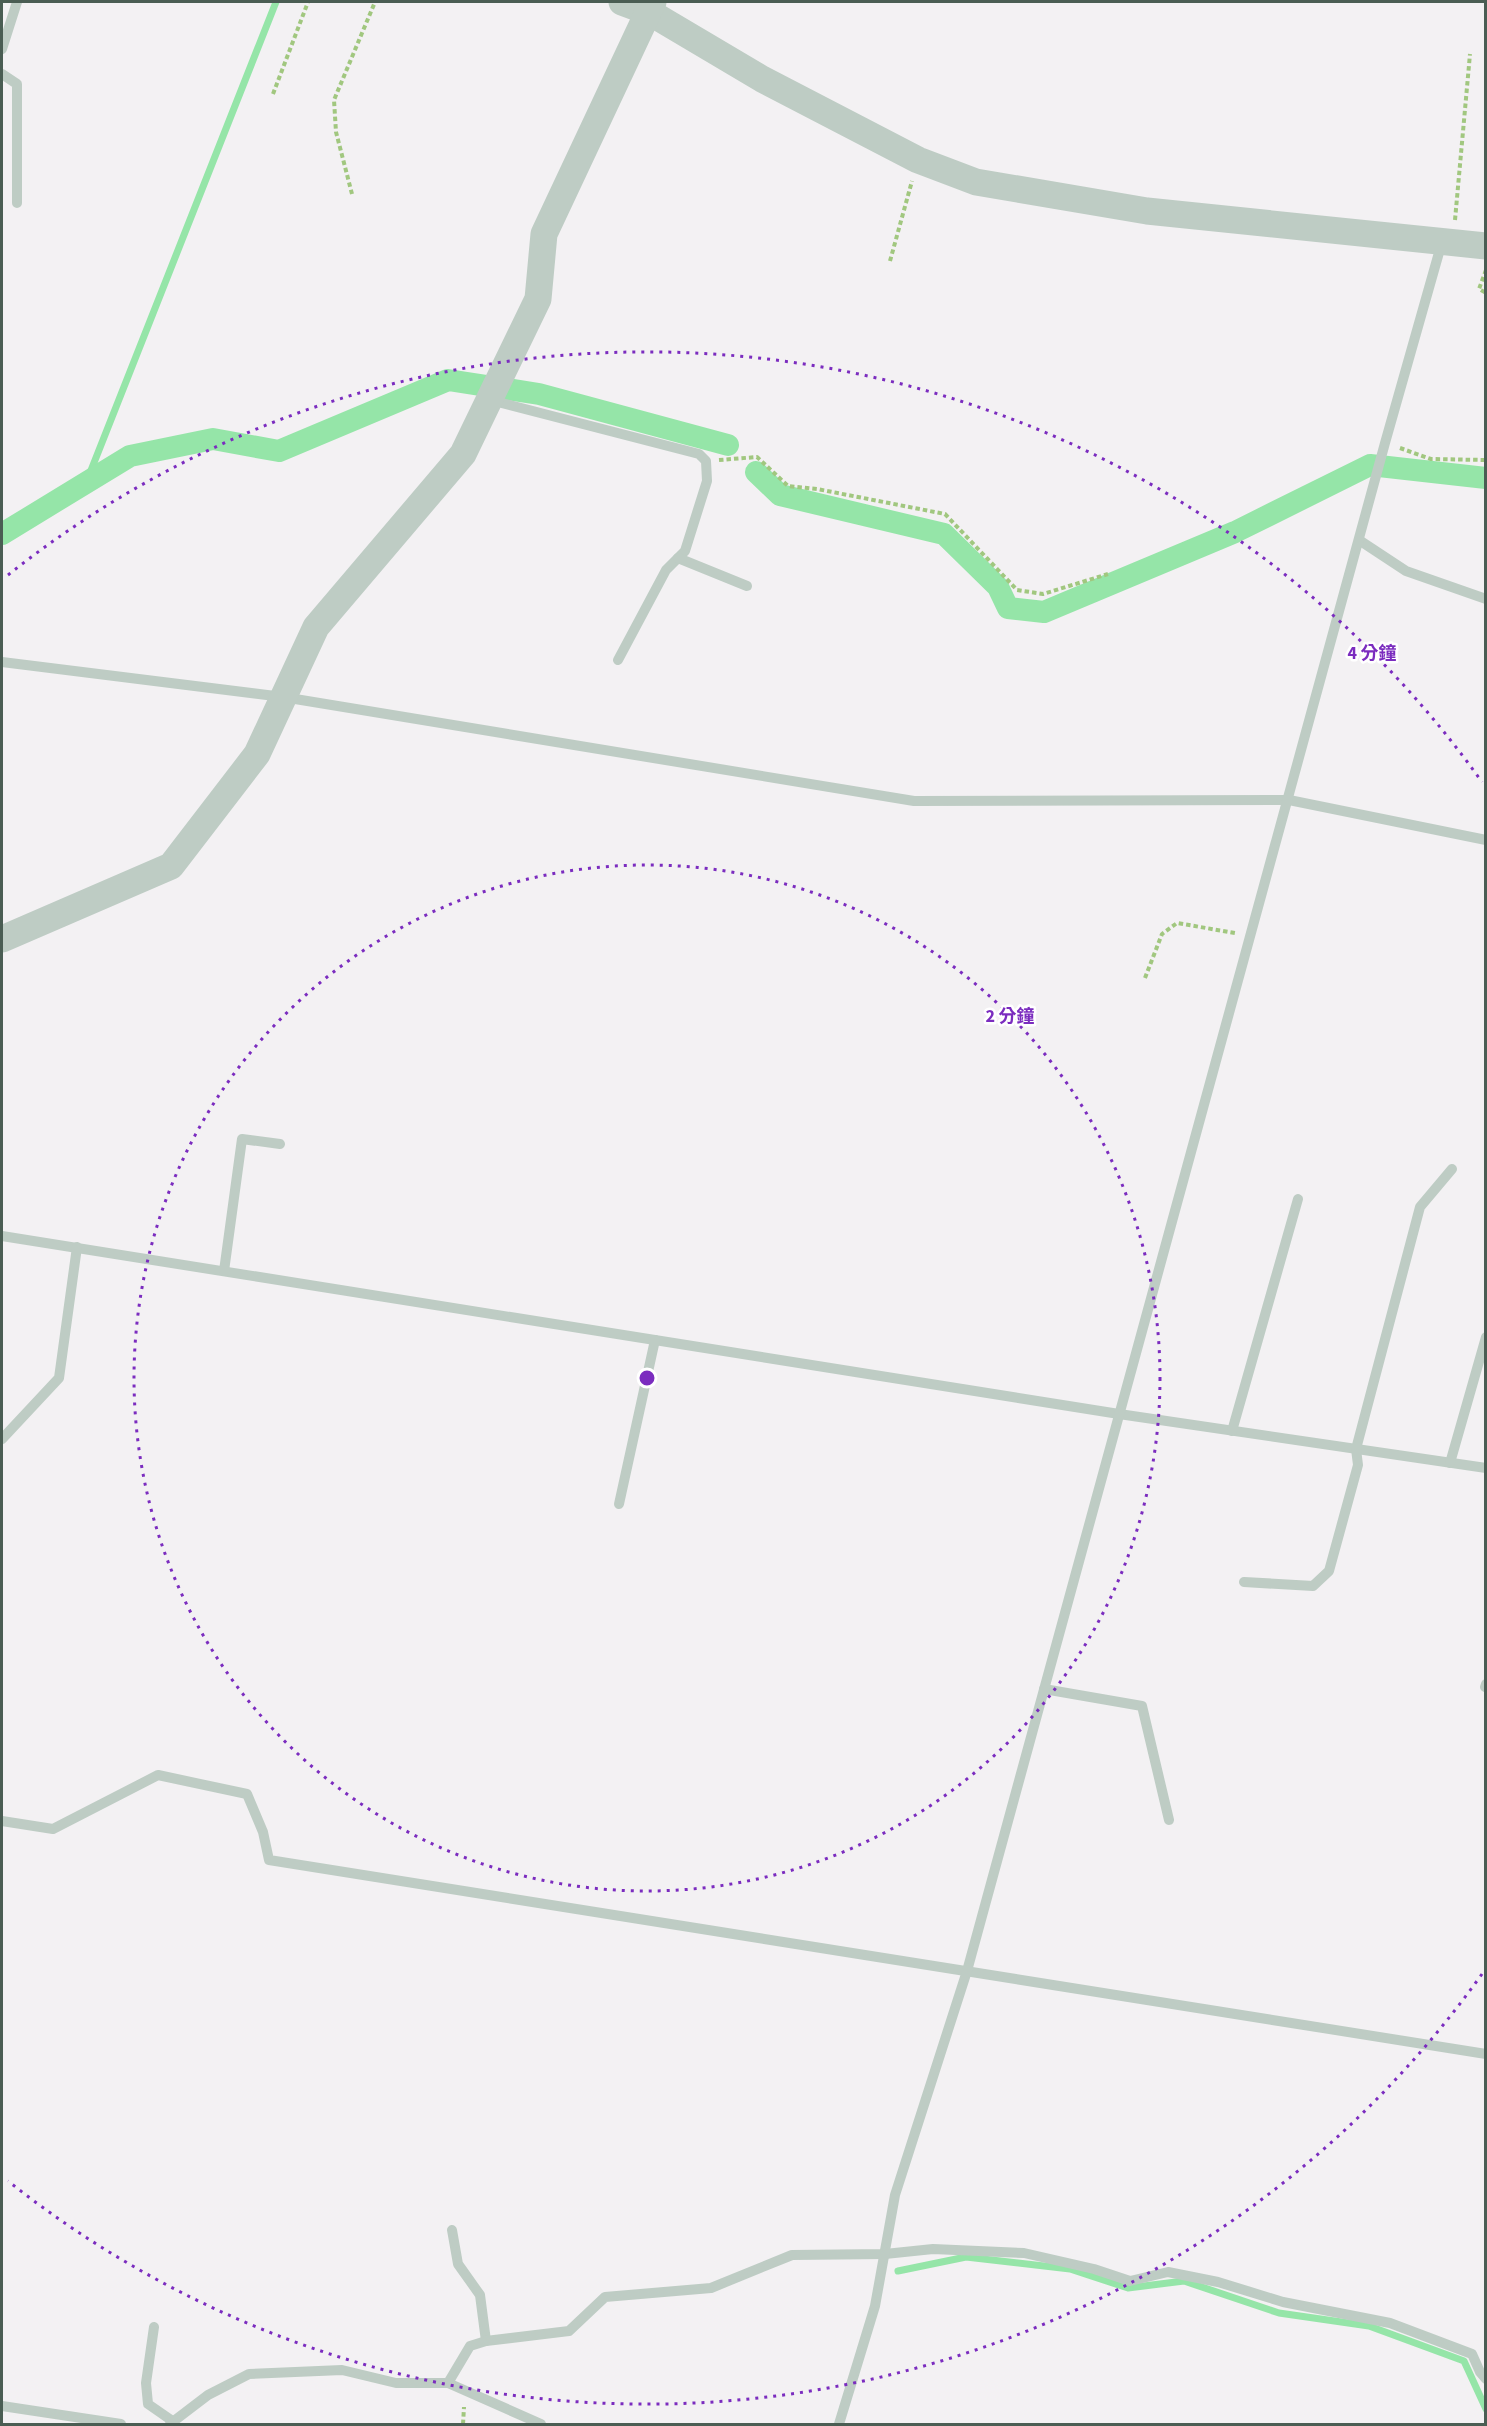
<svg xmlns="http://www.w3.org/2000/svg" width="1487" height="2426" font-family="'Source Sans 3','Noto Sans TC',sans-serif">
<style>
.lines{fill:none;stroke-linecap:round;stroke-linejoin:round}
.stream{stroke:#95e5a8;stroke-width:7}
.canal{stroke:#95e5a8;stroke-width:22}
.path{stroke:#a1c77f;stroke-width:4;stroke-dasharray:4.5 3;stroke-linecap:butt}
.service{stroke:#beccc4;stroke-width:10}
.tertiary{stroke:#beccc4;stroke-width:27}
.ring{fill:none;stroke:#7b2cbf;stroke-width:3;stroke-dasharray:3 6}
.centre{fill:#7b2cbf;stroke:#fff;stroke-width:3}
.ring-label{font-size:18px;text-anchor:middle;font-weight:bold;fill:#7b2cbf;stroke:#fff;stroke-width:5;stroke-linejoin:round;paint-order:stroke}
</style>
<rect width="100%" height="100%" fill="#f3f1f3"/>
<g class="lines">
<!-- stream -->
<g class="stream">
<path d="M 86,483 L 276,2"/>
<path d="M 898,2271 L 966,2257 L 1070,2269 L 1128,2288 L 1184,2281 L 1279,2313 L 1369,2326 L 1464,2361 L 1486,2409"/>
</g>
<!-- canal -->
<g class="canal">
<path d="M 756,472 L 780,495 L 944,534 L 998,587 L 1008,608 L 1044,612 L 1235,532 L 1370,465 L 1486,478"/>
<path d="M 2,534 L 130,456 L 213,439 L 279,451 L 448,380 L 539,394 L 728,445"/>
</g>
<!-- path -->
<g class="path">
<path d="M 273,94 L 308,2"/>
<path d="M 352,194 L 336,132 L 334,100 L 375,2"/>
<path d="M 1455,220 L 1470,54"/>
<path d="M 890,261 L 912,181"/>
<path d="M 1486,270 L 1479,289 L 1486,293"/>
<path d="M 1400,448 L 1431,459 L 1486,460"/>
<path d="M 719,460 L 757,457 L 788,486 L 817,489 L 945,514 L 1017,590 L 1043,594 L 1108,574"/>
<path d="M 1145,978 L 1162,934 L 1177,923 L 1235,933"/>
<path d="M 463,2424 L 464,2407"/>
</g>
<!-- service -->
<g class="service">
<path d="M 2,49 L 17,2"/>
<path d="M 2,74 L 17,84 L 17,203"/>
<path d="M 490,400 L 699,454 L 706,461 L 707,481 L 685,551 L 666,570 L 618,660"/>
<path d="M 1359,540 L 1406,571 L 1486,599"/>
<path d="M 678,558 L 747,586"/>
<path d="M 2,662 L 283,697 L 914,801 L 1289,800 L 1486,840"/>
<path d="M 2,1236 L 1119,1414 L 1486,1468"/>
<path d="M 224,1271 L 242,1139 L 280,1144"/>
<path d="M 1232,1431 L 1298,1199"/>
<path d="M 2,1439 L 59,1378 L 77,1247"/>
<path d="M 1450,1463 L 1486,1337"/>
<path d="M 619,1504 L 655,1340"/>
<path d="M 1244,1582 L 1313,1586 L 1329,1571 L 1358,1465 L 1356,1449 L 1420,1207 L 1452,1169"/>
<path d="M 1485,1687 L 1486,1684"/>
<path d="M 1044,1689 L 1142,1706 L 1169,1820"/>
<path d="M 2,1821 L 53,1829 L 158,1775 L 247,1794 L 263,1832 L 269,1860 L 1486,2054"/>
<path d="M 452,2230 L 458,2264 L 480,2295 L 486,2341"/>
<path d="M 154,2327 L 146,2383 L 148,2404 L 174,2422"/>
<path d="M 448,2383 L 470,2346 L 486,2341 L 569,2331 L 605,2297 L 711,2288 L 792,2255 L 885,2254 L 933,2249 L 1024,2253 L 1094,2269 L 1130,2281 L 1168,2272 L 1218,2282 L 1283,2302 L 1390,2323 L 1472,2354 L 1480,2372 L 1486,2379"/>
<path d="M 2,2406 L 121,2424"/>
<path d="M 170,2424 L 208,2395 L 249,2374 L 342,2370 L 396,2383 L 448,2383 L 541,2424"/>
<path d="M 839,2424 L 875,2306 L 895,2195 L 967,1971 L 1385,443 L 1442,242"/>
</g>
<!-- tertiary -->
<g class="tertiary">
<path d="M 622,2 L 649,12 L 762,79 L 918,160 L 976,182 L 1147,211 L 1486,246"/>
<path d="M 2,939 L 171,866 L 257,754 L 316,627 L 463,454 L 538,299 L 544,234 L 653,2"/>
</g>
</g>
<!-- distance rings -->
<g class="ring">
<circle cx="647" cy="1378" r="513"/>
<path d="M1482 1974A1026 1026 0 0 1 8 2181M8 575A1026 1026 0 0 1 1482 782"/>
</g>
<circle cx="647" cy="1378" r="9" class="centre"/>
<g class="ring-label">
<text x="1372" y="659">4 分鐘</text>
<text x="1010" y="1022">2 分鐘</text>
</g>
<!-- border -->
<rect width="1487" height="2426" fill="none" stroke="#4a5d53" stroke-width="6"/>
</svg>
